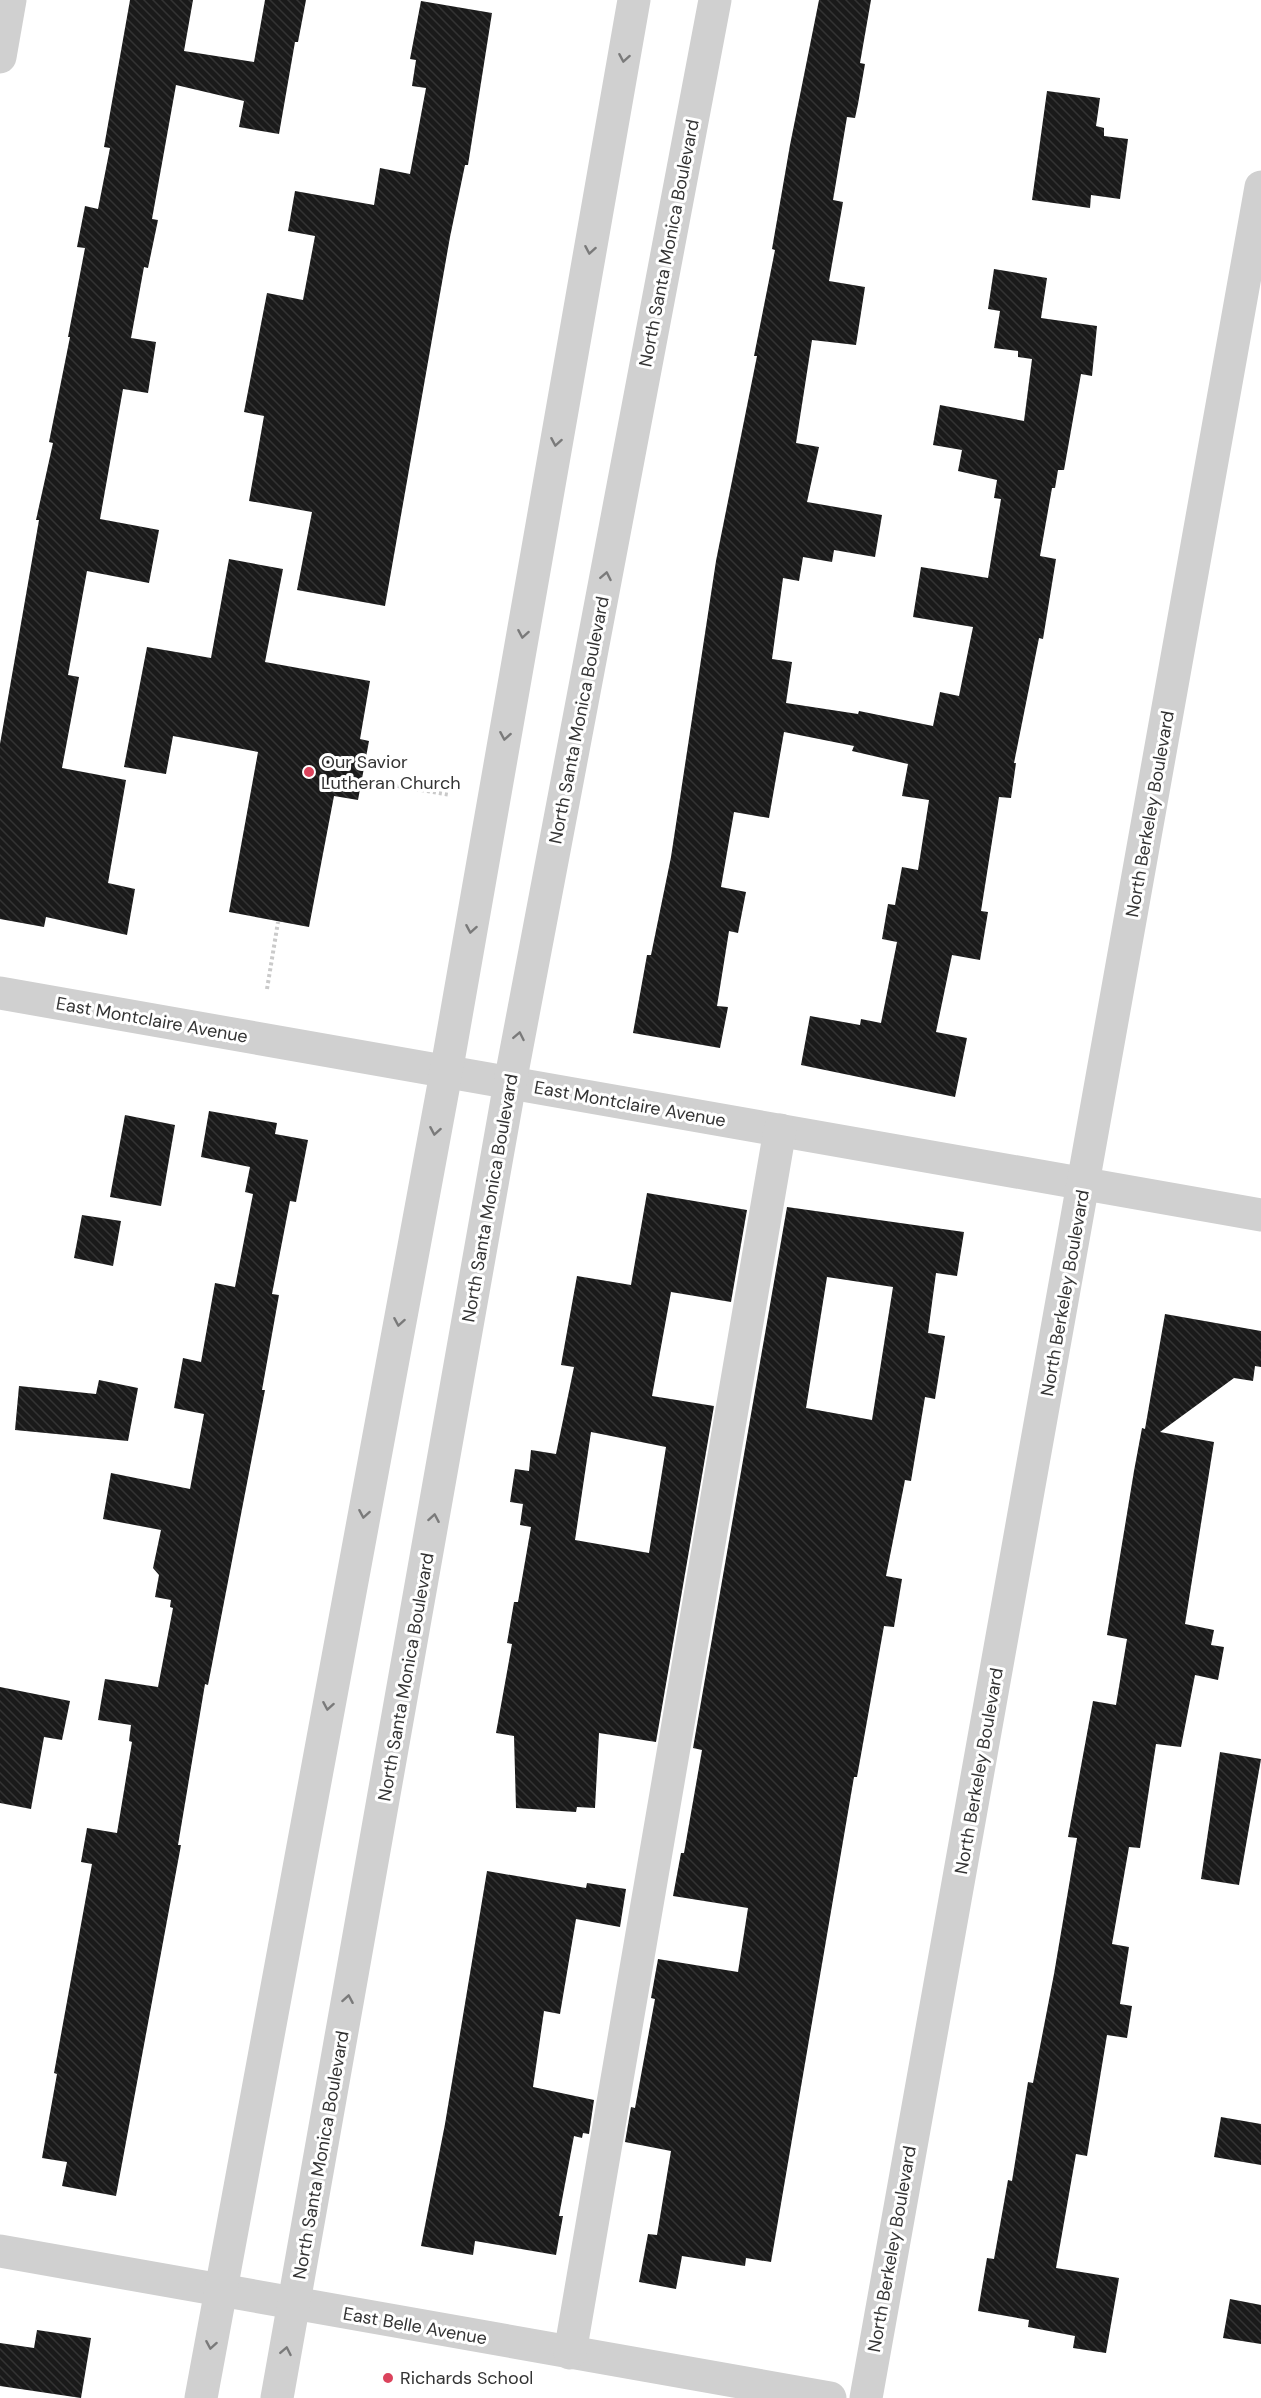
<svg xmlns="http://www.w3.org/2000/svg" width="1261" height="2398" font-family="'DM Sans',sans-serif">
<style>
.building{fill:url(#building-back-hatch);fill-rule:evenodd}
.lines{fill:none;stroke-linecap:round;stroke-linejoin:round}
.path{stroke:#cacaca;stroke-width:4;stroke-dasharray:3 3;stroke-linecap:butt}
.minor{stroke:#d0d0d0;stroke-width:33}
.oneway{stroke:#7a7a7a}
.poi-dot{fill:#db435c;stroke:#fff;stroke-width:2}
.labels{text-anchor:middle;stroke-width:6;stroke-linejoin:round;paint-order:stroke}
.street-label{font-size:18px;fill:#333;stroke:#fff}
.poi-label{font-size:18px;fill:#333;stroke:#fff;text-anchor:start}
</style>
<defs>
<pattern id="building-back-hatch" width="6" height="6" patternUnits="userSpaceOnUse" patternTransform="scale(1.5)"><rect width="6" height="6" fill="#1a1a1a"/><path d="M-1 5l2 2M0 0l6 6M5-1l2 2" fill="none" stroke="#333"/></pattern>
</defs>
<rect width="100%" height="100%" fill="#fff"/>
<!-- building -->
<g class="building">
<path d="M 130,0 L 193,0 L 184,51 L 254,62 L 265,0 L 306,0 L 298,42 L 295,42 L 279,134 L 239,127 L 244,101 L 176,85 L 152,219 L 158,220 L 148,268 L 144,267 L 131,338 L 156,342 L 148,393 L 123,389 L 100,519 L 159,530 L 149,583 L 87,571 L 68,675 L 79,677 L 62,768 L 126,780 L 108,883 L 135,889 L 127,935 L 46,917 L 44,927 L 0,919 L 0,744 L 39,520 L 36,520 L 53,443 L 49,442 L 70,337 L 68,337 L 85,248 L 77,247 L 85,206 L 98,209 L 110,148 L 104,147 Z"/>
<path d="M 819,0 L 871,0 L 860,63 L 865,64 L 858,104 L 855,118 L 847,117 L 833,200 L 843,202 L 829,281 L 865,287 L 856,345 L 812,340 L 796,443 L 819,447 L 807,502 L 882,515 L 875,557 L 834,550 L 832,562 L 803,557 L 799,581 L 783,578 L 772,659 L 792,662 L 786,703 L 858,714 L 859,711 L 933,726 L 940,692 L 959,696 L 973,627 L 913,617 L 921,567 L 988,578 L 1001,499 L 994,498 L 997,480 L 958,471 L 962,450 L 933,445 L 940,405 L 1024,421 L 1032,359 L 1018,357 L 1018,351 L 994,348 L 1000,311 L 988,309 L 994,269 L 1047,278 L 1041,318 L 1097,326 L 1092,376 L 1081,374 L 1064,470 L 1058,470 L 1055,488 L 1052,488 L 1040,556 L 1056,559 L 1043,639 L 1039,638 L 1014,763 L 1016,763 L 1011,798 L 999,797 L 981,911 L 988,912 L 980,960 L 952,955 L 936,1032 L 967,1038 L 955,1097 L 801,1065 L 810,1016 L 860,1025 L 861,1019 L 881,1023 L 897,942 L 882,939 L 888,904 L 895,905 L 902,867 L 918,870 L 929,800 L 902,796 L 908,764 L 852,751 L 854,746 L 784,732 L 769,818 L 734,812 L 721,887 L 746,892 L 738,933 L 729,931 L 717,1006 L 728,1007 L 720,1048 L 633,1033 L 647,955 L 651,955 L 671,857 L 716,561 L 757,356 L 754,356 L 775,250 L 772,249 L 790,145 Z"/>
<path d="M 421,1 L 492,13 L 468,165 L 465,165 L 450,237 L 385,606 L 297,590 L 312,512 L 249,501 L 264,416 L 244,412 L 267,293 L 303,300 L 315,236 L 288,231 L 295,191 L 374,205 L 380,168 L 410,174 L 426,88 L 412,86 L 416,60 L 410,59 Z"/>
<path d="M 1047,91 L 1100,98 L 1096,126 L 1104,128 L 1104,136 L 1128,139 L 1120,199 L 1091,195 L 1090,208 L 1032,200 Z"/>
<path d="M 229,559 L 283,569 L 265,662 L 370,681 L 360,739 L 369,741 L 358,800 L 334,796 L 309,927 L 229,912 L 258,752 L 173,736 L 166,774 L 124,767 L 147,647 L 211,658 Z"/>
<path d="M 209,1111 L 277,1123 L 275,1134 L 308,1140 L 296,1202 L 290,1201 L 272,1294 L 279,1295 L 262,1390 L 265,1390 L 208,1685 L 205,1684 L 178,1845 L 181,1845 L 116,2196 L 62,2186 L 67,2162 L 42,2158 L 57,2074 L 54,2073 L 92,1864 L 81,1862 L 87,1828 L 117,1833 L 132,1742 L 129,1741 L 131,1725 L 98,1720 L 105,1679 L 158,1687 L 173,1608 L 170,1607 L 171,1600 L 155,1597 L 159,1575 L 153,1568 L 161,1530 L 103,1519 L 111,1473 L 190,1489 L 204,1414 L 174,1408 L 183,1358 L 201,1362 L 215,1283 L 235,1287 L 253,1194 L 245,1192 L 250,1167 L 201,1157 Z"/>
<path d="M 125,1115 L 175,1125 L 161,1206 L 110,1197 Z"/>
<path d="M 647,1193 L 747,1210 L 731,1302 L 671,1292 L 652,1396 L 714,1406 L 656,1742 L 599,1733 L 595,1808 L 577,1807 L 576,1812 L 516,1808 L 514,1736 L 496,1733 L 512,1644 L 507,1643 L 514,1602 L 518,1602 L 531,1527 L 520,1525 L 523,1504 L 510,1502 L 515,1469 L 529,1471 L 531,1450 L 556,1454 L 574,1367 L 561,1365 L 577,1276 L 631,1285 ZM 591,1432 L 666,1447 L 649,1553 L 575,1540 Z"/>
<path d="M 787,1207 L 964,1232 L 957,1276 L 936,1273 L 928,1333 L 945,1336 L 935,1399 L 925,1397 L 911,1481 L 905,1480 L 886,1576 L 902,1579 L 894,1627 L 884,1626 L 857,1777 L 854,1777 L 771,2262 L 746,2258 L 745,2266 L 682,2256 L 676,2289 L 639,2282 L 648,2234 L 657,2235 L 671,2151 L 625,2142 L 631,2107 L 635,2108 L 655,1999 L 651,1998 L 658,1959 L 738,1972 L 748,1908 L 673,1896 L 681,1853 L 684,1853 L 702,1750 L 693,1748 ZM 827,1277 L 893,1287 L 872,1420 L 806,1408 Z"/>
<path d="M 82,1215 L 121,1221 L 113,1266 L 74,1258 Z"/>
<path d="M 1165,1314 L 1261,1331 L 1261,1367 L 1255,1366 L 1253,1381 L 1234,1378 L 1160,1432 L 1214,1442 L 1185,1624 L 1214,1630 L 1211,1645 L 1224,1647 L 1218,1680 L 1195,1675 L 1181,1747 L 1156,1744 L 1140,1848 L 1129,1847 L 1112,1944 L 1129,1947 L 1120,2004 L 1132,2006 L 1127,2038 L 1107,2035 L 1087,2156 L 1076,2154 L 1056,2268 L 1119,2278 L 1106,2353 L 1073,2348 L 1075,2336 L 1028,2327 L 1029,2320 L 978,2311 L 987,2258 L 994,2259 L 1008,2180 L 1012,2181 L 1028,2082 L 1033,2083 L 1054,1974 L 1077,1838 L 1068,1837 L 1093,1701 L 1116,1705 L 1127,1639 L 1107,1635 L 1134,1471 L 1142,1428 L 1145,1429 Z"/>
<path d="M 99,1380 L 138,1388 L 128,1441 L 15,1430 L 19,1386 L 96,1394 Z"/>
<path d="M 0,1687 L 70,1701 L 62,1740 L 44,1737 L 31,1809 L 0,1803 Z"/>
<path d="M 1220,1752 L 1261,1759 L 1239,1885 L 1201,1879 Z"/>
<path d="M 487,1871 L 586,1888 L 587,1883 L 626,1889 L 620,1927 L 576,1919 L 560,2014 L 544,2011 L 533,2087 L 594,2100 L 589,2134 L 583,2133 L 582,2138 L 574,2136 L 559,2216 L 563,2216 L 556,2255 L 475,2241 L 473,2255 L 421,2246 L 445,2124 Z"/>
<path d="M 1221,2117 L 1261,2124 L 1261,2165 L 1214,2157 Z"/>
<path d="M 1230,2299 L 1261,2305 L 1261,2344 L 1223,2338 Z"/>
<path d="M 37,2330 L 91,2338 L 81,2398 L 0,2386 L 0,2343 L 34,2348 Z"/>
</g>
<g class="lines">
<!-- path -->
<g class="path">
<path d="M 362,780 L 450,795"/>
<path d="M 267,989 L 278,922"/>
</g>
<!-- minor -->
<g class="minor">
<path d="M 0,57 L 10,0"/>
<path d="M 0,993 L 1261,1215"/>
<path d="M 0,2251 L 830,2398"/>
<path d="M 570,2353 L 780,1130"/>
<path d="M 201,2398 L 446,1073 L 634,0"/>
<path d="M 277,2398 L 510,1083 L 715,0"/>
<path d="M 866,2398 L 1261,187"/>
</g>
</g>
<!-- one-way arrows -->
<defs><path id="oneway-chevron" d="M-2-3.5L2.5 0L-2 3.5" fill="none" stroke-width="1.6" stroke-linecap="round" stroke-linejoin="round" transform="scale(1.5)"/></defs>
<g class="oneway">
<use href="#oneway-chevron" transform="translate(624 58) rotate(100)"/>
<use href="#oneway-chevron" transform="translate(590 250) rotate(100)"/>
<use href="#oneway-chevron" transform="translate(556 442) rotate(100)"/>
<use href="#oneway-chevron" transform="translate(606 576) rotate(-79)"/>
<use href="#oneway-chevron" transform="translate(523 634) rotate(100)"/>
<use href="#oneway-chevron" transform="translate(505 736) rotate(100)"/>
<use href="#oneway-chevron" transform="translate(471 929) rotate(100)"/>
<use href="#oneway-chevron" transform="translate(519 1036) rotate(-79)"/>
<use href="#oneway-chevron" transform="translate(435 1131) rotate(100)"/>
<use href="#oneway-chevron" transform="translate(399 1322) rotate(100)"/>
<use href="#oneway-chevron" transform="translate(364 1514) rotate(100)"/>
<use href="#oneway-chevron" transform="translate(434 1518) rotate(-80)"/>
<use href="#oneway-chevron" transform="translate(328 1706) rotate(100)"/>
<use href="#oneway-chevron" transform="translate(348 1999) rotate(-80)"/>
<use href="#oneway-chevron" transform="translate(211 2345) rotate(100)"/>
<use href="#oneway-chevron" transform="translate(286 2351) rotate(-79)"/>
</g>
<!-- markers -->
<g class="poi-dot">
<circle cx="309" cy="772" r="6"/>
<circle cx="388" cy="2378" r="6"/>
</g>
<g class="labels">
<!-- street labels -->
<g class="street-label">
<text transform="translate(669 243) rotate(-79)" y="6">North Santa Monica Boulevard</text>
<text transform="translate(579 720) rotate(-79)" y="6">North Santa Monica Boulevard</text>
<text transform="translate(1150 814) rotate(-80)" y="6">North Berkeley Boulevard</text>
<text transform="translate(152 1020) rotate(10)" y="6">East Montclaire Avenue</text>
<text transform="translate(630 1104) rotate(10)" y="6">East Montclaire Avenue</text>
<text transform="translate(490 1198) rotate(-80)" y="6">North Santa Monica Boulevard</text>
<text transform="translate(1065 1293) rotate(-80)" y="6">North Berkeley Boulevard</text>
<text transform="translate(406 1677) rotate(-80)" y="6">North Santa Monica Boulevard</text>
<text transform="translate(979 1771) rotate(-80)" y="6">North Berkeley Boulevard</text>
<text transform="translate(321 2155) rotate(-80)" y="6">North Santa Monica Boulevard</text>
<text transform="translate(892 2249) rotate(-80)" y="6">North Berkeley Boulevard</text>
<text transform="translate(415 2326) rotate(10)" y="6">East Belle Avenue</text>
</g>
<!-- poi labels -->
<g class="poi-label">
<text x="321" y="768">Our Savior<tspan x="321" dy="21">Lutheran Church</tspan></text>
<text x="400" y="2384">Richards School</text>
</g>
</g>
</svg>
